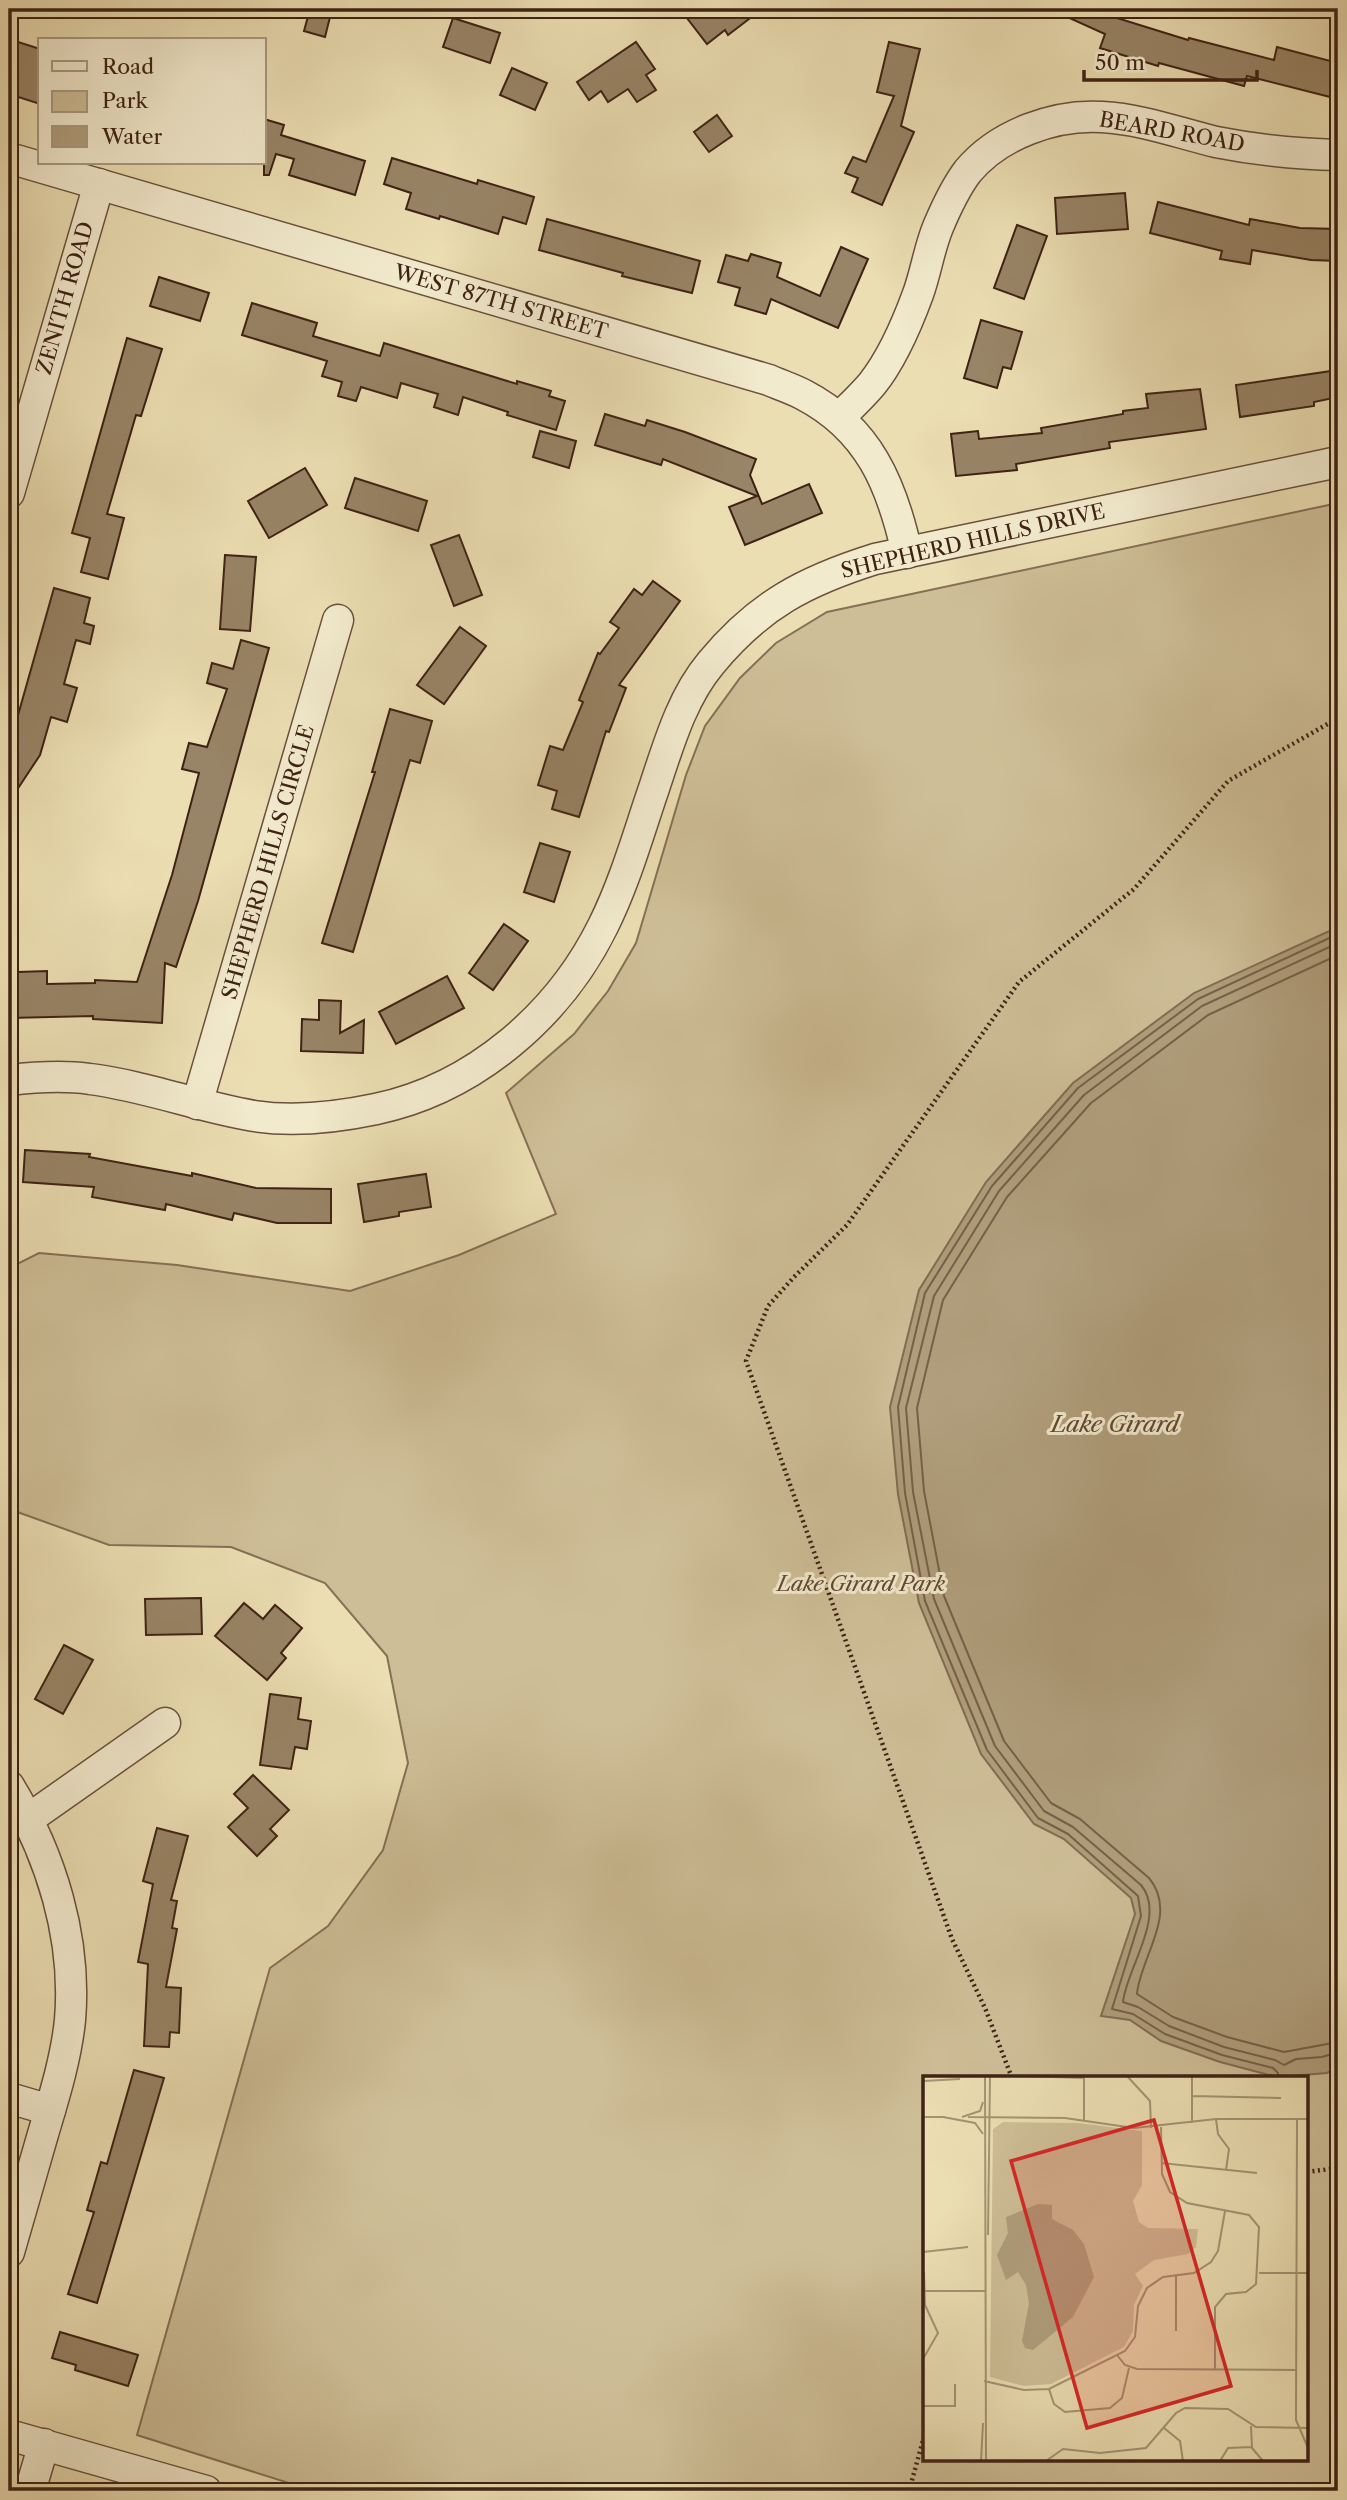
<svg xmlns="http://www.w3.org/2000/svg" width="1347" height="2500" font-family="'Libre Caslon Text',serif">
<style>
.green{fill:#cebe97;stroke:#867056;stroke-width:2;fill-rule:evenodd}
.water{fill:#b09e7c;stroke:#826c52;stroke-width:2}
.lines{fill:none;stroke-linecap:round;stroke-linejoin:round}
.shore{stroke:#776048;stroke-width:2}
.building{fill:#988466;stroke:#3e2214;stroke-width:2}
.minor-casing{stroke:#69513c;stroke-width:33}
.path{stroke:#3e2214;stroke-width:4.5;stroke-dasharray:2 3.5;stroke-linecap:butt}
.minor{stroke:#f2eacd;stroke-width:30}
.labels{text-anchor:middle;stroke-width:6;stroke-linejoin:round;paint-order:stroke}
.street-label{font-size:21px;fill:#3e2214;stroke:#f2eacd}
.park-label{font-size:21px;font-style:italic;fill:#624935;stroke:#f2eacd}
.water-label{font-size:23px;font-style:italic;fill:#604733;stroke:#f2eacd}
.inset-road{fill:none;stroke:#a69373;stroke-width:2}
.view{fill:#d62828;fill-opacity:0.15;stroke:#d62828;stroke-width:3.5}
.inset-edge{fill:none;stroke:#3e2214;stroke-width:3.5}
</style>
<rect width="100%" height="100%" fill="#ebdeb2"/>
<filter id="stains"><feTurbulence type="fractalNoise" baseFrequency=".00286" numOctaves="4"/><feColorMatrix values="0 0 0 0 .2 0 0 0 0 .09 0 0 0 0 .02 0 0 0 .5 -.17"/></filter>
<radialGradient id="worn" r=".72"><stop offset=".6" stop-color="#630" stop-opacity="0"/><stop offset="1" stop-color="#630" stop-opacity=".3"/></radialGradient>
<!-- green -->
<path class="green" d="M 1338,503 L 1338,2491 L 314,2491 L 137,2435 L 270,1968 L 328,1926 L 383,1850 L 408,1763 L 387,1656 L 325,1583 L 231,1547 L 109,1545 L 9,1509 L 9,1268 L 39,1253 L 177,1265 L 350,1291 L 459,1255 L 556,1214 L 506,1093 L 574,1034 L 608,991 L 636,943 L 686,775 L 705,726 L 740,678 L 776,643 L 827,612 ZM 925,2078 L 1307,2078 L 1307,2460 L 925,2460 Z"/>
<!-- water -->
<path class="water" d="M 1338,927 L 1338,2067 L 1327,2073 L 1277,2077 L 1220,2062 L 1161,2041 L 1130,2020 L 1101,2016 L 1135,1914 L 1131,1898 L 1064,1839 L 1034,1824 L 981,1754 L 919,1603 L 898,1494 L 890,1407 L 919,1290 L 986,1182 L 1073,1083 L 1194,993 Z"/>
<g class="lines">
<!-- shore -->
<g class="shore">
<path d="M 1338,943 L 1202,1006 L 1084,1095 L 999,1191 L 934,1296 L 906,1408 L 913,1492 L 934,1599 L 995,1746 L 1044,1811 L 1073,1827 L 1141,1885 C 1167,1916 1126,1969 1123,2002 L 1138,2007 L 1169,2026 L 1224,2047 L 1275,2060 L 1284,2065 L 1296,2059 L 1322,2057 L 1338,2052"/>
<path d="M 1338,955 L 1208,1015 L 1091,1103 L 1007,1197 L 943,1300 L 917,1408 L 924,1491 L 944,1596 L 1004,1741 L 1051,1803 L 1080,1819 L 1149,1878 C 1179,1914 1140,1957 1137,1994 L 1173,2017 L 1227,2037 L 1284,2052 L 1338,2042"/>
<path d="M 1278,2078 L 1278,2073 L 1273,2068 L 1222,2055 L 1165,2034 L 1133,2014 L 1112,2009 L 1141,1916 L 1138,1896 L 1068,1834 L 1038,1818 L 987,1750 L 925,1601 L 905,1493 L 898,1407 L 925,1293 L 992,1186 L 1078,1088 L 1198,999 L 1338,934"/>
</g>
</g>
<!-- building -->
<g class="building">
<path d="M 310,9 L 331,13 L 325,37 L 304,31 Z"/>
<path d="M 680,9 L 762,9 L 728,35 L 725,30 L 707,44 Z"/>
<path d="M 1055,9 L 1088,9 L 1188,40 L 1189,38 L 1274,60 L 1277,47 L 1338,63 L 1338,79 L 1334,98 L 1247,76 L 1244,86 L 1159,63 L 1158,66 L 1100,48 L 1105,34 L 1054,11 Z"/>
<path d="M 453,18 L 500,33 L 490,63 L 443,47 Z"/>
<path d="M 18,42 L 40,49 L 40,104 L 9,94 L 9,61 L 12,61 Z"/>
<path d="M 636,42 L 655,69 L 646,75 L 656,90 L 637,102 L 628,89 L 608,102 L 601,91 L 589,100 L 577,82 Z"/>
<path d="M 889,42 L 920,49 L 901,126 L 914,132 L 882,205 L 852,192 L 858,178 L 845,173 L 853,157 L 866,162 L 894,96 L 877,92 Z"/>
<path d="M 512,68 L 547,83 L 535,110 L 500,95 Z"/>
<path d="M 717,115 L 732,136 L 709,152 L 694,132 Z"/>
<path d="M 264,119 L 284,125 L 281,135 L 365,161 L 355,195 L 289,175 L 294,159 L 276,154 L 269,175 L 264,175 Z"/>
<path d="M 392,158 L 477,184 L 478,180 L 534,197 L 526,224 L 503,217 L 498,234 L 440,216 L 439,219 L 406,209 L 411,193 L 384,184 Z"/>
<path d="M 1125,193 L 1128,229 L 1057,234 L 1055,198 Z"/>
<path d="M 1158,202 L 1249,225 L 1250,219 L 1300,228 L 1338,229 L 1338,261 L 1311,260 L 1252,250 L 1250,264 L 1220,259 L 1222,251 L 1150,233 Z"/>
<path d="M 547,219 L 700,261 L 692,293 L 622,276 L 623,273 L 539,250 Z"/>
<path d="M 1017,225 L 1047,236 L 1024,299 L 994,288 Z"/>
<path d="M 841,247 L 868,259 L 838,328 L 771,299 L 766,314 L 735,305 L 740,288 L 718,282 L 726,255 L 748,261 L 751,254 L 781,263 L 777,277 L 820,296 Z"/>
<path d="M 159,277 L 209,293 L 200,321 L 150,306 Z"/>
<path d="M 252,303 L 317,323 L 313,336 L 380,356 L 384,343 L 517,384 L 517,381 L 551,391 L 549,396 L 565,401 L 556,430 L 507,415 L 508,412 L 463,397 L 458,415 L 434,407 L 438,394 L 401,383 L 397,398 L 361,387 L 356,401 L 338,396 L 342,382 L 322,376 L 327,361 L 242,335 Z"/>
<path d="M 981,320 L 1022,332 L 1011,369 L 1003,367 L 997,388 L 964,378 Z"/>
<path d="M 127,338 L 162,349 L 141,416 L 136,415 L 107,514 L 124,518 L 108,579 L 81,572 L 90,538 L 72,533 Z"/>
<path d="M 1338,370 L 1338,397 L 1314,402 L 1314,406 L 1240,417 L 1236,385 Z"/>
<path d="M 1200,389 L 1206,429 L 1109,442 L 1110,448 L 1016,464 L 1017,470 L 956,476 L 951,434 L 978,431 L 979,439 L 1042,433 L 1041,428 L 1123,414 L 1123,411 L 1148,408 L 1146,394 Z"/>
<path d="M 605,414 L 645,426 L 647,420 L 685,432 L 756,459 L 750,475 L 762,504 L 809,484 L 822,513 L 745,545 L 729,507 L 757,496 L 663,459 L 661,465 L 595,445 Z"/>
<path d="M 540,431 L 576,441 L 569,468 L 533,457 Z"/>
<path d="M 305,468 L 327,505 L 269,538 L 248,501 Z"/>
<path d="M 355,478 L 427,501 L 418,531 L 345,508 Z"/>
<path d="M 459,535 L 482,595 L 454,606 L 431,545 Z"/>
<path d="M 225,555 L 256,557 L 250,631 L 220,629 Z"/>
<path d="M 653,581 L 680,601 L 619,685 L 626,688 L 609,732 L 606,731 L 579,817 L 552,809 L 557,791 L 538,785 L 550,746 L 563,750 L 583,702 L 579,700 L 598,653 L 600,654 L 619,628 L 610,622 L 634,589 L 642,595 Z"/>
<path d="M 54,588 L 90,598 L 84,623 L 94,626 L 90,644 L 76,640 L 64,684 L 77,688 L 67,722 L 51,717 L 40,755 L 9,802 L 9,747 Z"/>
<path d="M 460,627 L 486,646 L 444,704 L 417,685 Z"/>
<path d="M 241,640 L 269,648 L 198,901 L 176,967 L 165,963 L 162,1023 L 93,1019 L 93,1016 L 9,1018 L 9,988 L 18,988 L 18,972 L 47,971 L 47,984 L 95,983 L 95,980 L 137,982 L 172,875 L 199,773 L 182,769 L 189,743 L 207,747 L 227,689 L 207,683 L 212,663 L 233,669 Z"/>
<path d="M 390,709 L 432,721 L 420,763 L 410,760 L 353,952 L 322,943 L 375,772 L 372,772 Z"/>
<path d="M 540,843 L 570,852 L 554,902 L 524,892 Z"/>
<path d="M 504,924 L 528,941 L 493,990 L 469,973 Z"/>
<path d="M 447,976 L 464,1008 L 396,1044 L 379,1012 Z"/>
<path d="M 319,1000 L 341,1001 L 340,1033 L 364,1020 L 363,1053 L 301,1051 L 302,1019 L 319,1020 Z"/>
<path d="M 25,1150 L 90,1154 L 89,1157 L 192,1176 L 192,1173 L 256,1188 L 331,1189 L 331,1223 L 277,1223 L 234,1213 L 232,1220 L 166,1204 L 165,1210 L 92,1197 L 94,1187 L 23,1182 Z"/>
<path d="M 426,1174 L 431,1207 L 399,1212 L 399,1216 L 364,1222 L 358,1184 Z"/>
<path d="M 201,1598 L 202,1634 L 146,1635 L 145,1599 Z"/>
<path d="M 244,1603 L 263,1619 L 275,1605 L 302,1628 L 281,1653 L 286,1658 L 267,1680 L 215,1636 Z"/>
<path d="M 64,1645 L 93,1660 L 63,1714 L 35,1699 Z"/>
<path d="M 270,1694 L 301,1698 L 298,1719 L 311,1721 L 307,1749 L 295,1747 L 291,1769 L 260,1765 Z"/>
<path d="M 253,1775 L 289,1810 L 270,1829 L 277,1836 L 257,1856 L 228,1827 L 248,1808 L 234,1794 Z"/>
<path d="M 157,1828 L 188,1836 L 171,1900 L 177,1901 L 172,1928 L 177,1929 L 166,1987 L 181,1988 L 179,2033 L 170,2032 L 169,2047 L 144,2046 L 148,1964 L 138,1962 L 153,1884 L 143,1881 Z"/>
<path d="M 134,2070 L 164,2078 L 97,2303 L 68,2294 L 94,2212 L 87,2210 L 101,2162 L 107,2164 Z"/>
<path d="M 60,2332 L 138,2355 L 128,2386 L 75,2370 L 76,2365 L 52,2358 Z"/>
</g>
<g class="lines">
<defs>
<g id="minor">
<path d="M 9,158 L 769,380 C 780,385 793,389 804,395 C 869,429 892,485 907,553"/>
<path d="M 839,418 C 850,407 862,396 872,384 C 892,359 907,324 918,294 C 926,272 929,249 938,227 C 946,208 955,188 968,171 C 999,134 1055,114 1102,117 C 1141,119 1179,133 1216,142 C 1256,150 1298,154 1338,155"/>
<path d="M 9,493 L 99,184"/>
<path d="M 9,1080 C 35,1077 63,1075 90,1079 C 146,1086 199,1107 254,1116 C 293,1122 338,1117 376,1109 C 475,1088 559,1015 603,926 C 623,886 636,842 650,800 C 666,754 679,701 711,663 C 759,605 805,581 875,559 L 1338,462"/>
<path d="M 197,1104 L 338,620"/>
<path d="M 9,1786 C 51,1855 77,1938 70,2020 C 66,2059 54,2097 43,2134 C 32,2173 20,2213 9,2252"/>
<path d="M 27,1820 L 165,1723"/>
<path d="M 9,2098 L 50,2110"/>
<path d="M 9,2435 L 206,2491"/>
<path d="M 30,2491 L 44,2444"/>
</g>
</defs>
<!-- minor casing -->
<use href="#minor" class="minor-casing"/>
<!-- path -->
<g class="path">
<path d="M 1012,2078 L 985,2008 L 952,1939 L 746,1361 L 768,1306 L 794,1277 L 847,1225 L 1019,982 L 1134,889 L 1228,781 L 1338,718"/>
<path d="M 1307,2172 L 1338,2168"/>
<path d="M 909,2491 L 925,2433"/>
</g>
<!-- minor -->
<use href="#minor" class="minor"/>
</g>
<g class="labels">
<!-- street labels -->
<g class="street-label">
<text transform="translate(1172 132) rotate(10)" y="7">BEARD ROAD</text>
<text transform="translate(65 298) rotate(-74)" y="7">ZENITH ROAD</text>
<text transform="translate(501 302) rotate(16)" y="7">WEST 87TH STREET</text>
<text transform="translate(973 541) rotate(-13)" y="7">SHEPHERD HILLS DRIVE</text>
<text transform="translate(268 862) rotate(-74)" y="7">SHEPHERD HILLS CIRCLE</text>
</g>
<!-- park labels -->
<g class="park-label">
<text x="861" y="1591">Lake Girard Park</text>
</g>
<!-- water labels -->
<g class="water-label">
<text x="1115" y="1432">Lake Girard</text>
</g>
</g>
<!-- overview -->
<g transform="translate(923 2076)">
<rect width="385" height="385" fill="#ebdeb2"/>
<path d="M 80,46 L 155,47 L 219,55 L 219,109 L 210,125 L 216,146 L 225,152 L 275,153 L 273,171 L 265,178 L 231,184 L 212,198 L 220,210 L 211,229 L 210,255 L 201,271 L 128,308 L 101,310 L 67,301 L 70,53 Z" fill="#cebe97"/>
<path d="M 115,128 L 129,129 L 129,143 L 150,154 L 161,168 L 171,201 L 150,241 L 110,274 L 102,272 L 99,265 L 106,227 L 103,209 L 95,196 L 83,204 L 74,179 L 85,157 L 83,141 Z" fill="#b09e7c"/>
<path class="inset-road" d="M 62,0 L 63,385M 98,0 L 161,2M 204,0 L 227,25 L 228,52M 0,5 L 37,3M 269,20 L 358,22M 0,41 L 22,41M 20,41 L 52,47 L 60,58M 39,41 L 57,35 L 60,26M 45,41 L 142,42 L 211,52 L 293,43 L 385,43M 293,43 L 295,58 L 306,73 L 303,94M 374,43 L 373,344 L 385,372M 161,44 L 161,1M 269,47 L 269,0M 238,51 L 239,98 L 247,116 L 264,127 L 326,139 L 336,151 L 333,208 L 323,216 L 303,218 L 292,231 L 292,294M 238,87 L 334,97M 65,159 L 67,0M 0,176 L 45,171M 336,197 L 385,197M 0,215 L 62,215M 253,255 L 253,199M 194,279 L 202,289 L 214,293 L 373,294M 0,283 L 15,257 L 2,229 L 1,196M 61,305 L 101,314 L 126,313 L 202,275 L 212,261 L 215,230 L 224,212 L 240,201 L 271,197 L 288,186 L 295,175 L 302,135M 126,313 L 131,328 L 142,336 L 187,332 L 199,322 L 206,292M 0,330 L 32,330 L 32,308M 328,350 L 329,372 L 340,385M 241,352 L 257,365 L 260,385M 58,385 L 60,347M 123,385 L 140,373 L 177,377 L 223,372 L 253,337 L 262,332 L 305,333 L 333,351 L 385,352M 297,385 L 305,372 L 329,371"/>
<path class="view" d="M 231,44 L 308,310 L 164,352 L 88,85 Z"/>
<rect width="385" height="385" class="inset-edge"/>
</g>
<!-- margin -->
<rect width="1347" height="2500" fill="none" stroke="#ebdeb2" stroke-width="35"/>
<rect x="10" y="10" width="1326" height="2479" fill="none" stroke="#3e2214" stroke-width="3.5"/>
<rect x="18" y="18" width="1312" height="2465" fill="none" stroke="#3e2214" stroke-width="2"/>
<!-- legend -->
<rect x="38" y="38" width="228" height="126" fill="#f2eacd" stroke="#aa9a83" stroke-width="2"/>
<rect x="52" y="61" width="35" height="10" fill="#f2eacd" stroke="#aa9a83" stroke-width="2"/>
<text x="102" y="74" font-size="21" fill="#3e2214">Road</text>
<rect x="52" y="91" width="35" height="21" fill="#cebe97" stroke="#aa9a83" stroke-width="2"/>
<text x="102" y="108" font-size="21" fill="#3e2214">Park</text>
<rect x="52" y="126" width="35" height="21" fill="#b09e7c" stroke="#aa9a83" stroke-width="2"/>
<text x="102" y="144" font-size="21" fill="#3e2214">Water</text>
<!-- scale -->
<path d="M1084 70v10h173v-10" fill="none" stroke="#3e2214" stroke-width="3.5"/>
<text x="1095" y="70" font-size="21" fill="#3e2214" stroke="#f2eacd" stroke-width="5" paint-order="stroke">50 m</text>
<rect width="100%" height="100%" filter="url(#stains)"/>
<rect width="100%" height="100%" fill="url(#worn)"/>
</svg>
